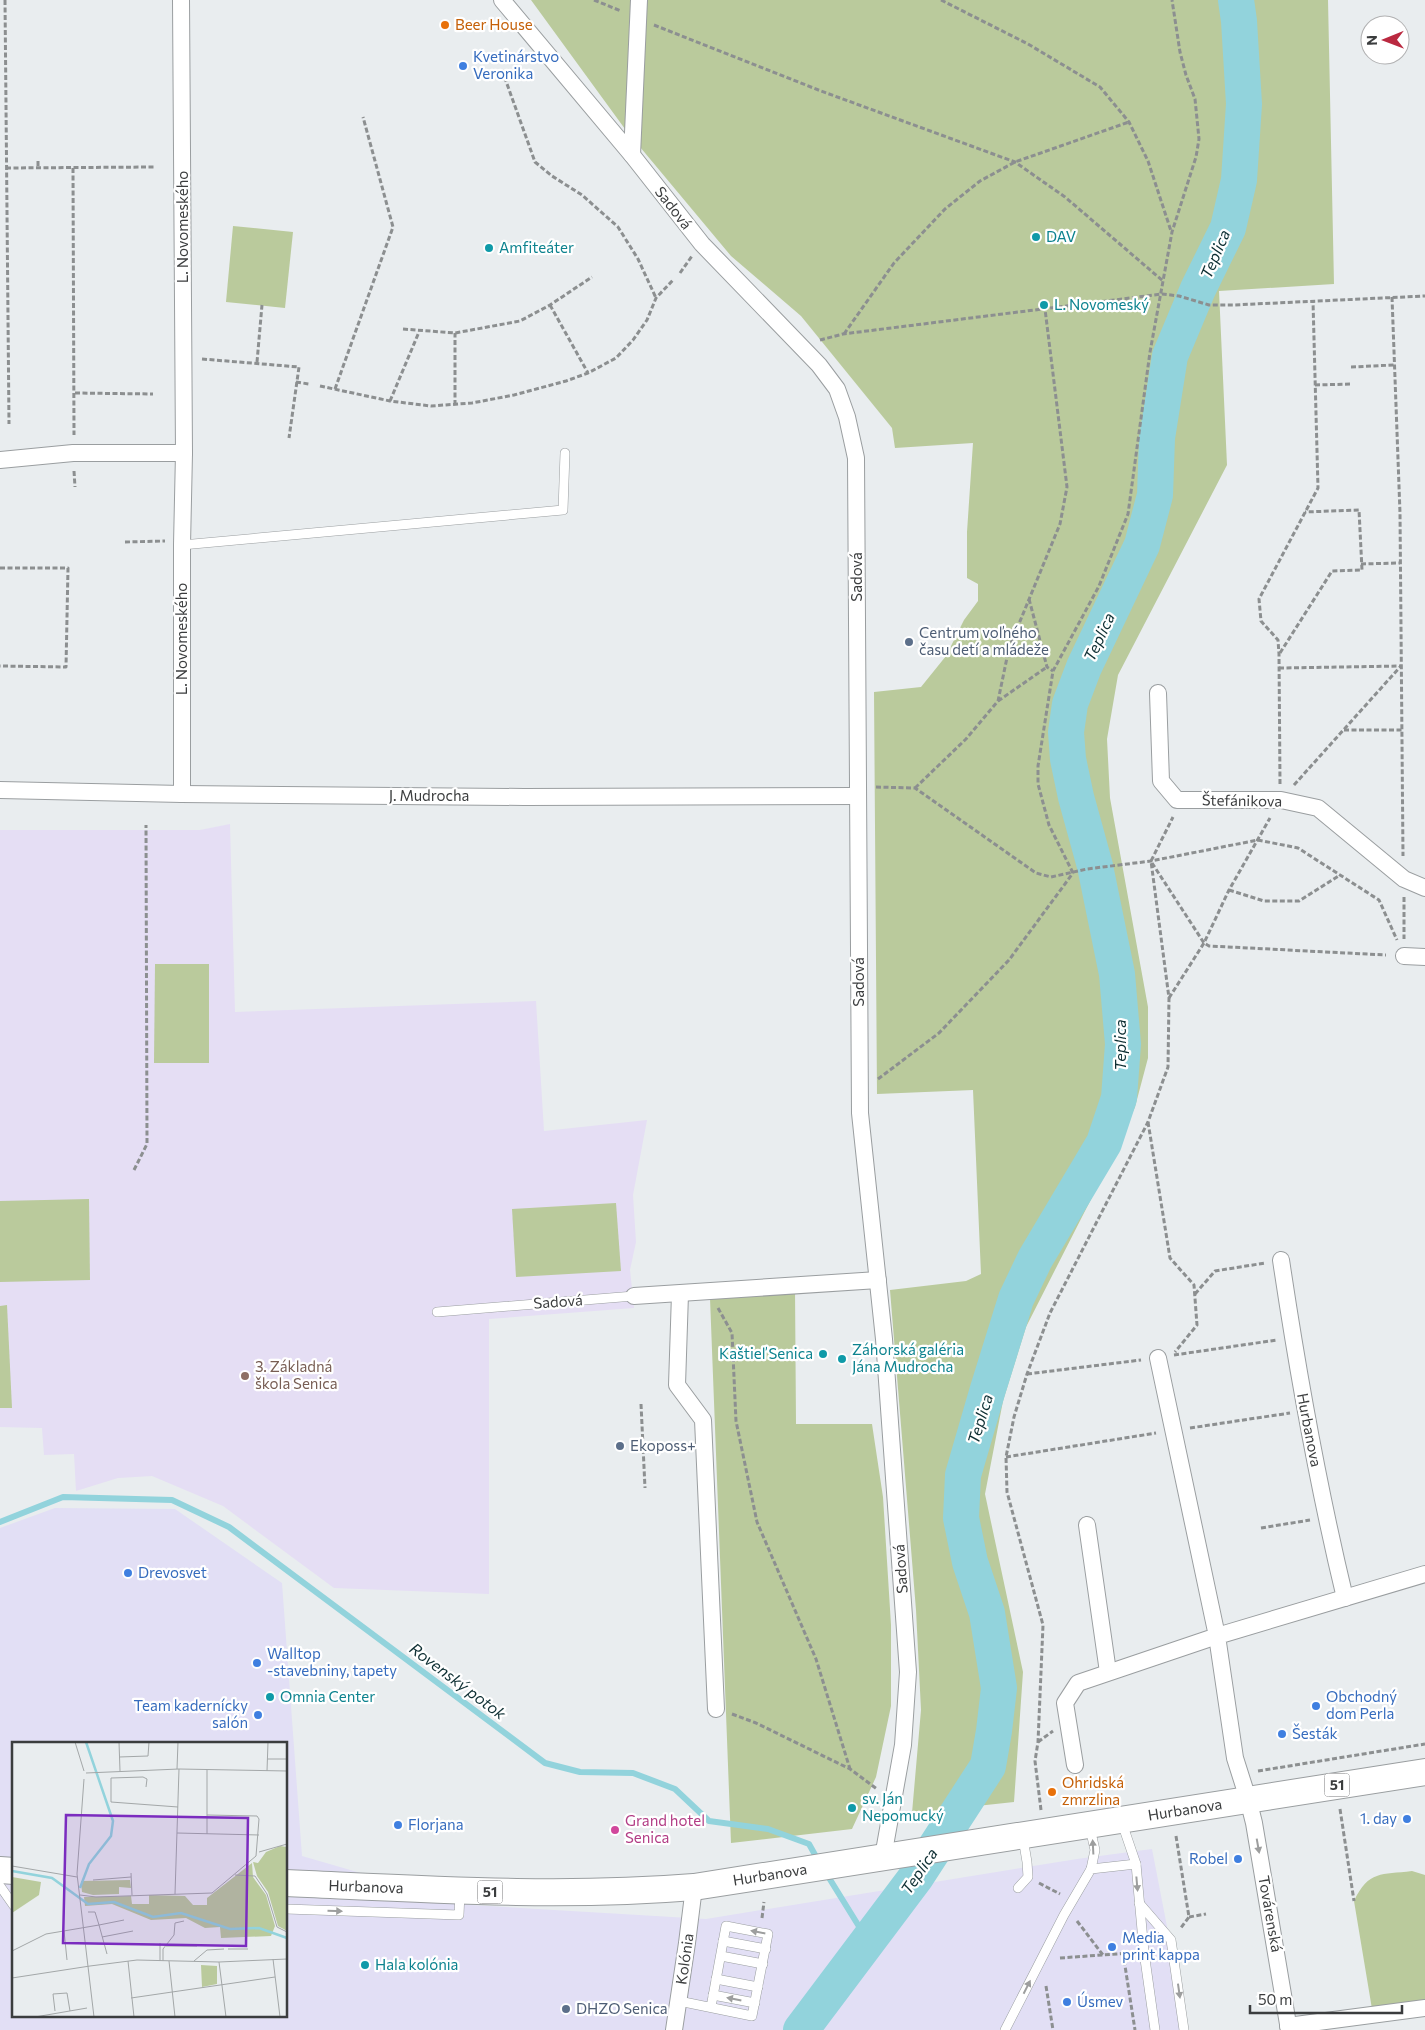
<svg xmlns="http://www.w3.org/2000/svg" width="1425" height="2030" font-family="Commissioner,sans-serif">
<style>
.commercial{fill:#e2dff5;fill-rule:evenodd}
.education{fill:#e5def4}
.green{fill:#baca9c}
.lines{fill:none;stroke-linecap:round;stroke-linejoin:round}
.stream{stroke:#92d3dc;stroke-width:6}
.river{stroke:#92d3dc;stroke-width:36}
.lane-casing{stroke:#9a9ea0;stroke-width:10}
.street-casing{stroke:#9a9ea0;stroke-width:18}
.primary-casing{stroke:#9a9ea0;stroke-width:28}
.path{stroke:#8c8f90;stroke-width:3;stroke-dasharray:5 2.5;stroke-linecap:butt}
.lane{stroke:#fff;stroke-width:9}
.street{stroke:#fff;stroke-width:16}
.primary{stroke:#fff;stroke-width:26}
.oneway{fill:#9d9e9e}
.food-dot{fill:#e8710a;stroke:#fff;stroke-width:2}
.shop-dot{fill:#3f7fe0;stroke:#fff;stroke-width:2}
.culture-dot{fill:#0f9aa8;stroke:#fff;stroke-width:2}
.service-dot{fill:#5c6f8a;stroke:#fff;stroke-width:2}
.education-dot{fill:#8d6e63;stroke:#fff;stroke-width:2}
.hotel-dot{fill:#d1479c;stroke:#fff;stroke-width:2}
.labels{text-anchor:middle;stroke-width:4.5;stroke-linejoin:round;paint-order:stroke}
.shield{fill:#fff;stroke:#767778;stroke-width:1}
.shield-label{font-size:14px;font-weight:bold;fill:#3b3d3e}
.food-label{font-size:15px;fill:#c56008;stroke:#fff;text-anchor:start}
.shop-label{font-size:15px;fill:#366cbe;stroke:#fff;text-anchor:start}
.street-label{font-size:15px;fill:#3b3d3e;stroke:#fff}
.culture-label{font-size:15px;fill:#0d838f;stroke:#fff;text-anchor:start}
.service-label{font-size:15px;fill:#4e5e75;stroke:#fff;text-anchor:start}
.education-label{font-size:15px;fill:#785e54;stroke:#fff;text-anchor:start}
.hotel-label{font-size:15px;fill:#b23c85;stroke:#fff;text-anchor:start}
.water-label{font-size:16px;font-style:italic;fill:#0e2f33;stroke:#fff}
.inset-river{fill:none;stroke:#92d3dc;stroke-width:2.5}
.inset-road{fill:none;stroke:#a3a7a8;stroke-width:1}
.view{fill:#7b2cbf;fill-opacity:0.15;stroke:#7b2cbf;stroke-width:2.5}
.inset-edge{fill:none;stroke:#3b3d3e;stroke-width:2.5}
</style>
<rect width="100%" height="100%" fill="#e9edef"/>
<!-- commercial -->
<path class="commercial" d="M 55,1508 L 175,1509 L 282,1583 L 302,1856 L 471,1905 L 706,1919 L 1077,1859 L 1152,1849 L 1187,2030 L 0,2030 L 0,1528 ZM 14,1744 L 286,1744 L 286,2016 L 14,2016 Z"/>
<!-- education -->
<path class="education" d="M 230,824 L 235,1012 L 536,1001 L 544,1131 L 647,1120 L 633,1195 L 636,1242 L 630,1270 L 634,1308 L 489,1319 L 489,1594 L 334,1588 L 223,1506 L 152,1476 L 118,1478 L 76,1491 L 74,1454 L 44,1455 L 42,1428 L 0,1427 L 0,830 L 200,830 Z"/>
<!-- green -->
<g class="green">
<path d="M 531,0 L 1328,0 L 1334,284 L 1219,291 L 1227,465 L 1118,675 L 1107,739 L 1110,798 L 1148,1007 L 1148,1058 L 1135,1107 L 1114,1154 L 1026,1327 L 1003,1401 L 985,1494 L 1023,1672 L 1014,1802 L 912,1813 L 921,1710 L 916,1610 L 890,1290 L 966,1281 L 981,1274 L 973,1090 L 877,1094 L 874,692 L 921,687 L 946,656 L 964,620 L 978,601 L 978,584 L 967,578 L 967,532 L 973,443 L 895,448 L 892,428 L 801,316 L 731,256 L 625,129 Z"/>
<path d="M 233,226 L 293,232 L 285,308 L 226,302 Z"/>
<path d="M 155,964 L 209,964 L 209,1063 L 154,1063 Z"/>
<path d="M 89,1199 L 90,1280 L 0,1282 L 0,1201 Z"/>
<path d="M 616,1203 L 621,1271 L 516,1277 L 512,1209 Z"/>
<path d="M 795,1289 L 796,1424 L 872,1424 L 883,1497 L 891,1625 L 891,1706 L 876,1777 L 852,1829 L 731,1843 L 710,1298 Z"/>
<path d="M 7,1305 L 12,1408 L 0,1408 L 0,1306 Z"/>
<path d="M 1412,1871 L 1425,1875 L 1425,2008 L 1373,2015 L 1354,1901 C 1369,1870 1381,1875 1412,1871 Z"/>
</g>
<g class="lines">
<!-- stream -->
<g class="stream">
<path d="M 0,1522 L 63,1497 L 172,1500 L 229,1527 L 545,1763 L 580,1772 L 633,1773 L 675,1789 L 709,1821 L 768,1829 L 809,1844 L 819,1862"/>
<path d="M 826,1873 L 868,1941"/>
</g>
<!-- river -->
<path class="river" d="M 801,2030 L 916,1877 L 988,1766 L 994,1731 L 999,1688 L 987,1613 L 970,1562 L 961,1518 L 963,1475 L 988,1389 L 1016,1299 L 1035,1259 L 1104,1143 L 1119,1098 L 1123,1044 L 1117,974 L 1095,866 L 1076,797 L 1068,759 L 1066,732 L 1070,704 L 1084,667 L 1142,545 L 1155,495 L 1157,438 L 1170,356 L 1198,289 L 1228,228 L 1239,180 L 1244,104 L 1239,21 L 1236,0"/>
<defs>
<g id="lane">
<path d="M 182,545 L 563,510 L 565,453"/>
<path d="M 437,1312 L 634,1296"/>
<path d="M 1122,1823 L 1136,1864"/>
<path d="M 1090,1828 L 1095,1850 L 1091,1869"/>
<path d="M 0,1886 L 14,1906"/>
<path d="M 1018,1888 L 1028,1877 L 1027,1862 L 1023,1838"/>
<path d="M 1139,1903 L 1171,1940 L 1184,2030"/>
<path d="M 286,1909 L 459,1915 L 460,1893"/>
<path d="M 723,1941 L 766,1949"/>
<path d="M 721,1956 L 763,1964"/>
<path d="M 716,1979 L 758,1987"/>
<path d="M 713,1995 L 755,2003"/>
<path d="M 679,2001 L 752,2016 L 768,1934 L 726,1926 L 711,2007"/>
<path d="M 1005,2030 L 1064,1915 L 1091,1869 L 1136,1864 L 1144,1952 L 1155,2030"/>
</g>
<g id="street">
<path d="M 181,0 L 184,453 L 182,545 L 182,794"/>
<path d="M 502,0 L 632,155 L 702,244 L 819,365 L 837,389 L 847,417 L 856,458 L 860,1113 L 884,1339 L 908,1672 L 903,1745 L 883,1857"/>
<path d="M 632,155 L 639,0"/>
<path d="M 0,460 L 73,453 L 184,453"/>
<path d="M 1158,693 L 1161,781 L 1177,800 L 1281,800 L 1318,808 L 1404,879 L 1425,888"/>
<path d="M 0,790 L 182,794 L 524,797 L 858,796"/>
<path d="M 1404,956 L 1425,957"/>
<path d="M 1281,1260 C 1298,1374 1318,1486 1345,1598"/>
<path d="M 680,1294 L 677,1385 L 703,1420 L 716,1709"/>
<path d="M 634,1296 L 878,1280"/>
<path d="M 1087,1525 L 1108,1672"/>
<path d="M 1075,1765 L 1065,1703 L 1078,1683 L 1217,1636 L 1158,1358"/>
<path d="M 1288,2026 L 1425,2008"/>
<path d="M 674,2030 L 687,1943 L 694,1887"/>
<path d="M 1289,2030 L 1254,1823 L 1248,1799 L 1235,1758 L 1217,1636 L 1425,1574"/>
</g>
<g id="primary">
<path d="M 0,1870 L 14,1871"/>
<path d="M 286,1883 C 422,1889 558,1898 694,1887 L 1425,1772"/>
</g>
</defs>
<!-- lane casing -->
<use href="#lane" class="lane-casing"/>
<!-- street casing -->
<use href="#street" class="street-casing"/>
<!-- primary casing -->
<use href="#primary" class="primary-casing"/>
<!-- path -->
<g class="path">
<path d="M 5,0 L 9,424"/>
<path d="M 594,0 L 621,11"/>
<path d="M 941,0 L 1028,44 L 1100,87 L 1129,122 L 1148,161 L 1171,231"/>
<path d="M 654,25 L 821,91 L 1015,162 L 1065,197 L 1163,281"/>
<path d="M 502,70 L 535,162 L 552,176 L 582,195 L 618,227 L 638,259 L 656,298"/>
<path d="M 38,161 L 38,168"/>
<path d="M 6,168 L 155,167"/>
<path d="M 73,168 L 74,435"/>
<path d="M 680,273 L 692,256"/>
<path d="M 1392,297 L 1400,513 L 1403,856"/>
<path d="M 550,305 L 588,373"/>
<path d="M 403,329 L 455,333 L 520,321 L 550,305 L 592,277"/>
<path d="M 844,334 L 894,263 L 945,209 L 980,181 L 1015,162 L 1129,122"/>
<path d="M 820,340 L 843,334 L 1162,294 L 1179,296 L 1209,305 L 1233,305 L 1425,296"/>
<path d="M 202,359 L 299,367 L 289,438"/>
<path d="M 257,362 L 262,305"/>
<path d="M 1351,367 L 1394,365"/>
<path d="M 296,382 L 309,384"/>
<path d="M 1315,385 L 1352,384"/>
<path d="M 320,386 L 390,401 L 431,406 L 472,403 L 514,395 L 566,381 L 588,373 L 616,358 L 633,340 L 647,320 L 656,298 L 673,280"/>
<path d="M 335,389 L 393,227 L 363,117"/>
<path d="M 75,393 L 153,394"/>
<path d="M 390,401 L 419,332"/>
<path d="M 455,405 L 455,333"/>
<path d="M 74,471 L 75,487"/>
<path d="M 125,542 L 165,541"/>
<path d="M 1361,564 L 1400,563"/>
<path d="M 0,568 L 68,568 L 66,667 L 0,666"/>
<path d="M 1029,599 L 1047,667 L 1053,671"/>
<path d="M 1280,653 L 1332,571 L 1362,570 L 1359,510 L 1305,512"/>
<path d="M 1279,668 L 1400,666"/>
<path d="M 998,701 L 1047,667"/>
<path d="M 1344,730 L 1402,730"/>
<path d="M 1280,784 L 1279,654 L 1278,640 L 1261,621 L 1259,599 L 1318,488 L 1313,301"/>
<path d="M 1294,785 L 1400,667"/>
<path d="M 876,787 L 915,788 L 1036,873 L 1051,877 L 1087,869 L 1151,861 L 1258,840 L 1298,848 L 1379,900 L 1397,940"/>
<path d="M 915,788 L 966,739 L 998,701 L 1009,648 L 1060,524 L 1067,487 L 1045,309"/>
<path d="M 1152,863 L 1204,943 L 1209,946 L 1386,955"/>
<path d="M 1073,873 L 1049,825 L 1038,784 L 1038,766 L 1053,671 L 1099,586 L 1128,514 L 1150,352 L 1172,232 L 1196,157 L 1199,139 L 1195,99 L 1186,75 L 1180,52 L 1172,0"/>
<path d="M 1229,890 L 1264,901 L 1299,901 L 1340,875"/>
<path d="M 1404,897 L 1404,939"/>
<path d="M 1169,998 L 1204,943 L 1229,890 L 1270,818"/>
<path d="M 878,1079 L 939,1033 L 1009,960 L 1073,873"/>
<path d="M 1148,1122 L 1170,1258 L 1194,1285 L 1197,1325 L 1175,1352"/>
<path d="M 134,1170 L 147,1144 L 146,825"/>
<path d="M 1195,1294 L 1215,1271 L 1265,1263"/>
<path d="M 718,1308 L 732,1333 L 736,1421 L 757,1522 L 816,1659 L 850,1769"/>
<path d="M 1174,1355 L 1277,1340"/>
<path d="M 1027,1374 L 1141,1360"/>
<path d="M 641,1404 L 645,1488"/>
<path d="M 1190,1428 L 1290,1413"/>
<path d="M 1006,1457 L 1156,1433"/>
<path d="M 1261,1528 L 1310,1520"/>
<path d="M 732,1714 L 756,1723 L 850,1769 L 877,1789"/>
<path d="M 1038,1742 L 1053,1731"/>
<path d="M 1258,1771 L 1425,1744"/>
<path d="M 1340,1809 L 1354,1901"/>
<path d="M 1041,1810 L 1035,1761 L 1038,1742 L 1043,1625 L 1007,1492 L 1006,1457 L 1014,1417 L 1027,1374 L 1050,1313 L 1148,1122 L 1168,1067 L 1169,998 L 1151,861 L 1173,817"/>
<path d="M 1176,1836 L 1189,1917 L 1180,1929"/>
<path d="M 1039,1883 L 1060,1894"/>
<path d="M 1189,1917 L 1206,1914"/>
<path d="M 762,1918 L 764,1902"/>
<path d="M 1077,1921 L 1103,1955"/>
<path d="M 1123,1953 L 1135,2030"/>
<path d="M 1060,1958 L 1130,1953"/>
<path d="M 1046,1986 L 1053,2030"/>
</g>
<!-- lane -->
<use href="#lane" class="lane"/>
<!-- street -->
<use href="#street" class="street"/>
<!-- primary -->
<use href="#primary" class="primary"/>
</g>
<!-- one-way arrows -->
<defs><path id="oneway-solid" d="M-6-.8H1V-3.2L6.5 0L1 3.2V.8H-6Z" transform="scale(1.25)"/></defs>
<g class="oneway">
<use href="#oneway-solid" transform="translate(1258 1846) rotate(80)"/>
<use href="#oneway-solid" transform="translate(1093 1847) rotate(-93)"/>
<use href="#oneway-solid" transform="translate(1137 1884) rotate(85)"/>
<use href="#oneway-solid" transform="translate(335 1911) rotate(2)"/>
<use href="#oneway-solid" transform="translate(758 1932) rotate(-169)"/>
<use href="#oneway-solid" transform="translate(1027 1987) rotate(-63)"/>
<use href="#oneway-solid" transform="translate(1179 1991) rotate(82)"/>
<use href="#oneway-solid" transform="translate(734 1999) rotate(-169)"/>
</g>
<!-- markers -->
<g class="food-dot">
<circle cx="445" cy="25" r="5"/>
<circle cx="1052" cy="1792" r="5"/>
</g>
<g class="shop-dot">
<circle cx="463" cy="66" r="5"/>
<circle cx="128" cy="1573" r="5"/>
<circle cx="257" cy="1663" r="5"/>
<circle cx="1316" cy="1706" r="5"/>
<circle cx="258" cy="1715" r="5"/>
<circle cx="1282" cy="1734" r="5"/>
<circle cx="1407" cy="1819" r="5"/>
<circle cx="398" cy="1825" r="5"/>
<circle cx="1238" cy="1859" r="5"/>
<circle cx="1112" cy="1947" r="5"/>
<circle cx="1067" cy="2002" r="5"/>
</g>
<g class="culture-dot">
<circle cx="1036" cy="237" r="5"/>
<circle cx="489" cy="248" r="5"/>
<circle cx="1044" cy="305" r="5"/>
<circle cx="823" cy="1354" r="5"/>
<circle cx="842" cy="1359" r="5"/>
<circle cx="270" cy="1697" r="5"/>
<circle cx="852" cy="1808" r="5"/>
<circle cx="365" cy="1965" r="5"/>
</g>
<g class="service-dot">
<circle cx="909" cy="642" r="5"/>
<circle cx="620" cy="1446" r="5"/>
<circle cx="566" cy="2009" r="5"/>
</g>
<circle class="education-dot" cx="245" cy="1376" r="5"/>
<circle class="hotel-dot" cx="615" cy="1830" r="5"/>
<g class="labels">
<!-- shield labels -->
<g class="shield">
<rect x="1324.5" y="1773.5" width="25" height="23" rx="4"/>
<rect x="477.5" y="1880.5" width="25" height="23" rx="4"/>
</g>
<g class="shield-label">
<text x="1337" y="1790">51</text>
<text x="490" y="1897">51</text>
</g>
<!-- food labels -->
<g class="food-label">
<text x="455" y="30">Beer House</text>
<text x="1062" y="1788">Ohridská<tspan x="1062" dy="17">zmrzlina</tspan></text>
</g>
<!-- shop labels -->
<g class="shop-label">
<text x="473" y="62">Kvetinárstvo<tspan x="473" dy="17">Veronika</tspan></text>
<text x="138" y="1578">Drevosvet</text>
<text x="267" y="1659">Walltop<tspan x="267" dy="17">-stavebniny, tapety</tspan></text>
<text x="1326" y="1702">Obchodný<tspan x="1326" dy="17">dom Perla</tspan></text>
<text x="248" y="1711" text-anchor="end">Team kadernícky<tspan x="248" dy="17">salón</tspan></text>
<text x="1292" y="1739">Šesták</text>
<text x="1397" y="1824" text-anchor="end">1. day</text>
<text x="408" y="1830">Florjana</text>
<text x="1228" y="1864" text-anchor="end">Robel</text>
<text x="1122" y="1943">Media<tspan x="1122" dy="17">print kappa</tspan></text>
<text x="1077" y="2007">Úsmev</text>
</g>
<!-- street labels -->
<g class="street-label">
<text transform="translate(673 208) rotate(52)" y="5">Sadová</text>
<text transform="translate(183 227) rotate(-90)" y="5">L. Novomeského</text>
<text transform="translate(857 577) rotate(-90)" y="5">Sadová</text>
<text transform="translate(182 639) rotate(-90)" y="5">L. Novomeského</text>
<text x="429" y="801">J. Mudrocha</text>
<text transform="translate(1242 801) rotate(1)" y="5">Štefánikova</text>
<text transform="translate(859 982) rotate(-90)" y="5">Sadová</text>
<text transform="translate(558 1302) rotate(-4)" y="5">Sadová</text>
<text transform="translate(1309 1430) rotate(79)" y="5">Hurbanova</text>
<text transform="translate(901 1569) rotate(-94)" y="5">Sadová</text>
<text transform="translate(1185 1810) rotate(-9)" y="5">Hurbanova</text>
<text transform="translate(770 1875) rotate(-9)" y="5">Hurbanova</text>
<text transform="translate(366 1887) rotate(2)" y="5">Hurbanova</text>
<text transform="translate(1270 1914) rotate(80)" y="5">Továrenská</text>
<text transform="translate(685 1959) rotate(-82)" y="5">Kolónia</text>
</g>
<!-- culture labels -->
<g class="culture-label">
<text x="1046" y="242">DAV</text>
<text x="499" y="253">Amfiteáter</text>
<text x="1054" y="310">L. Novomeský</text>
<text x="852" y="1355">Záhorská galéria<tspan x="852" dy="17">Jána Mudrocha</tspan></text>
<text x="813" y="1359" text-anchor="end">Kaštieľ Senica</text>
<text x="280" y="1702">Omnia Center</text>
<text x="862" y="1804">sv. Ján<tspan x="862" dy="17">Nepomucký</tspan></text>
<text x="375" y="1970">Hala kolónia</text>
</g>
<!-- service labels -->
<g class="service-label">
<text x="919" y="638">Centrum voľného<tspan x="919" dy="17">času detí a mládeže</tspan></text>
<text x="630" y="1451">Ekoposs+</text>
<text x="576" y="2014">DHZO Senica</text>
</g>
<!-- education labels -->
<g class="education-label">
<text x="255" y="1372">3. Základná<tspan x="255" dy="17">škola Senica</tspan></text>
</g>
<!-- hotel labels -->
<g class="hotel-label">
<text x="625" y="1826">Grand hotel<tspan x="625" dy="17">Senica</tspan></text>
</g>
<!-- water labels -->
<g class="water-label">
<text transform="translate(1215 254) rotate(-67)" y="6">Teplica</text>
<text transform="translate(1099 637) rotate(-65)" y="6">Teplica</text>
<text transform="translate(1120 1045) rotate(-90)" y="6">Teplica</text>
<text transform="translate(980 1419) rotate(-73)" y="6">Teplica</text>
<text transform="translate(458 1681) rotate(37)" y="6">Rovenský potok</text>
<text transform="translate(919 1871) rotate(-56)" y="6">Teplica</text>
</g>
</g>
<!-- overview -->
<g transform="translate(12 1742)">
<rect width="275" height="275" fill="#e9edef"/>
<path d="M 268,104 L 275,105 L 275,189 L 266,184 L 256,150 L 245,134 L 241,120 L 246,121 L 254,110 ZM 240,121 L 241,135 L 254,153 L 263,184 L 259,194 L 209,196 L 208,185 L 193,186 L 174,176 L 139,178 L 100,162 L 73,164 L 72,155 L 119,154 L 120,162 L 137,162 L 137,153 L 173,154 L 181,163 L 195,163 L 195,156 ZM 0,135 L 29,140 L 27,153 L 0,171 ZM 118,138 L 119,146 L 107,145 L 107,152 L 81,153 L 70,150 L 69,139 ZM 189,223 L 205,224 L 205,242 L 190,245 Z" fill="#baca9c"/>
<path class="inset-river" d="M 0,129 L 40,136 L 76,162 L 102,160 L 141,175 L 169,171 L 218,187 L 247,186 L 275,196M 68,146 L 77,122 L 99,94 L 101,79 L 74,0"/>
<path class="inset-road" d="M 63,0 L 72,29M 107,0 L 108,29M 107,15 L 136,14 L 137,0M 255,17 L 275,17M 165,27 L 166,0M 195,28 L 195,92M 255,29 L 256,0M 74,31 L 167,27 L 275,29M 72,37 L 65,132 L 82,275M 134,45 L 135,37 L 131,35 L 99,36 L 99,60 L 166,65M 165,91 L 247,93M 247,110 L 275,102M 0,124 L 65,135M 119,131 L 120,153M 223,133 L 243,134 L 255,152 L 265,185 L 275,190M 81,138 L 119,135M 163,152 L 167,27M 68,153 L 84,155 L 200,151 L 244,114 L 247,77 L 245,74 L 195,73M 76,170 L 83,170 L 87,183 L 112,178M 52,189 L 55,218M 90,195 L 121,189M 154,204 L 185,204M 216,207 L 236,207M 0,209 L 34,192 L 87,183 L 95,212M 261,217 L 268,275M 116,219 L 122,275M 148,219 L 148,201M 151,219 L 151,207 L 162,193 L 163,181 L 172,179M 157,219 L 163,275M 182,219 L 195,208 L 212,207M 207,220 L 214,275M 78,224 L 125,218 L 207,220 L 275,217M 0,236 L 78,224M 119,256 L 263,235M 43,269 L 41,252 L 55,251 L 58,269M 23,275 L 75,266"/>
<path class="view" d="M 54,73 L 236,76 L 234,204 L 51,201 Z"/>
<rect width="275" height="275" class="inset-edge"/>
</g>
<!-- north arrow -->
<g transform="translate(1385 40) rotate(269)"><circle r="24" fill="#ffffff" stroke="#b1b1b2"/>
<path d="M0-4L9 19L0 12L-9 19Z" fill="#ba2940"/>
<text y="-8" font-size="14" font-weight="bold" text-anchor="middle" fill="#3b3d3e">N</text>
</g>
<!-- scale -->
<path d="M1250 2005v8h152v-8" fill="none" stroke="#3b3d3e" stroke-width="2.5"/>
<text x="1258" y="2005" font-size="15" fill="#3b3d3e" stroke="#ffffff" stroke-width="4" paint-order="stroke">50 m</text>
</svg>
